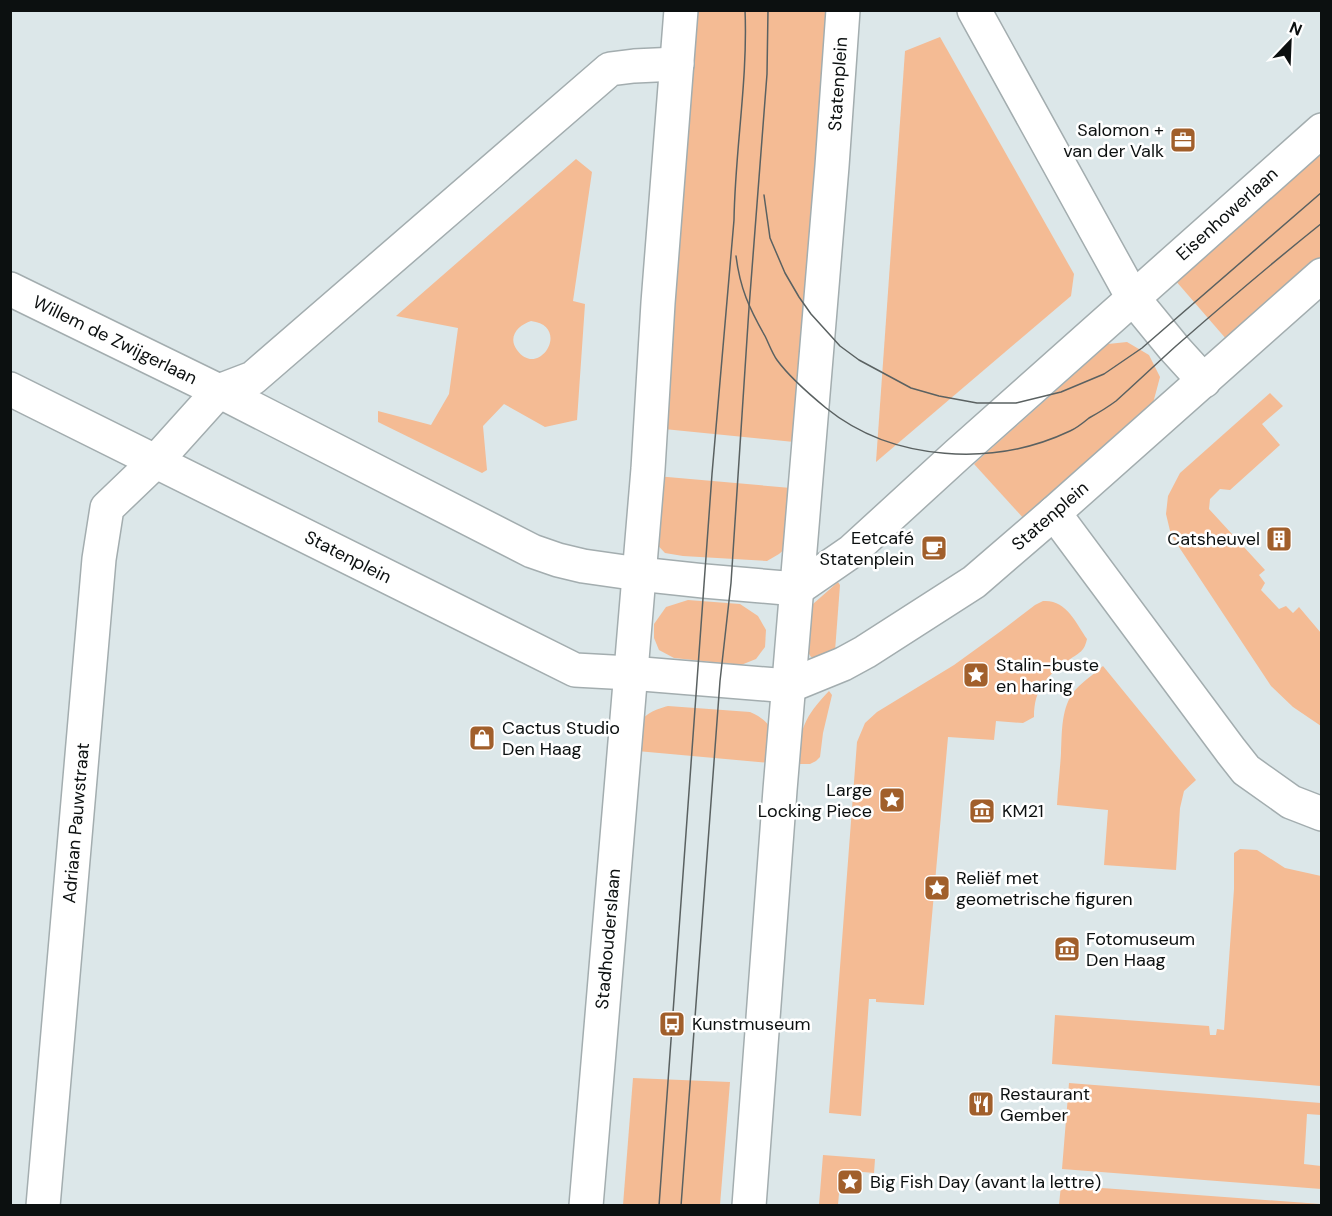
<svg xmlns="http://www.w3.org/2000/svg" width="1332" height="1216" font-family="'DM Sans',sans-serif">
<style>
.green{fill:#f4bb94;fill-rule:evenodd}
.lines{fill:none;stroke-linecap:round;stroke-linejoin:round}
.minor-casing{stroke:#a3adaf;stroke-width:36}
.tertiary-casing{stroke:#a3adaf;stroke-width:36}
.minor{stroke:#fff;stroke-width:33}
.tertiary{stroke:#fff;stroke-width:33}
.tram{stroke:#5a6161;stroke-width:1.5}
.labels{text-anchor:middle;stroke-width:5;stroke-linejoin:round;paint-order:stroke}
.street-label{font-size:18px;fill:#0c1010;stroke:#fff}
.poi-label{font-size:18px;fill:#0c1010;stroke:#fff;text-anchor:start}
</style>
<rect width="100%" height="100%" fill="#dce7e9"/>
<!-- green -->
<g class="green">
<path d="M 695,11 L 833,11 L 794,442 L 664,429 Z"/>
<path d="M 940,37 L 1074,274 L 1071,296 L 876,462 L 905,51 Z"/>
<path d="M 1321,149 L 1321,257 L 1227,340 L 1175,280 Z"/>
<path d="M 576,159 L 592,172 L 573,301 L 585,304 L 577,420 L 545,427 L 504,404 L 483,426 L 487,470 L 482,473 L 378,422 L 378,411 L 431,425 L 449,394 L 458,328 L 396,316 ZM 531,321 C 572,326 539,380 517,350 C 507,336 519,325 531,321 Z"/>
<path d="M 1127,342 L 1149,355 L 1160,377 L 1152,407 L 1025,520 L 974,464 L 1108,344 Z"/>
<path d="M 1270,393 L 1283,406 L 1262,424 L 1280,445 L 1230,490 L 1220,489 L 1210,499 L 1209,509 L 1265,570 L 1259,575 L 1265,583 L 1261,590 L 1279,609 L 1286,606 L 1293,613 L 1299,607 L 1321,633 L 1321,726 L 1293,707 L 1271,686 L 1171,535 L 1166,514 L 1168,496 L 1180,473 Z"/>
<path d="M 656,476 L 791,488 L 786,548 L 779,554 L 767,561 L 683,556 L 665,553 L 651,538 Z"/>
<path d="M 838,582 L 840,585 L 835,651 L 821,657 L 811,657 L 806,649 L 808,613 L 813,604 Z"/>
<path d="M 688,600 L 740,604 L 758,616 L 766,630 L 765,647 L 756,659 L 741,665 L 674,658 L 659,650 L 654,638 L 654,624 L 666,607 Z"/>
<path d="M 1043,601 C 1066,599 1076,623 1087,639 C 1084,652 1080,652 1069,660 C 1047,676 1034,688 1034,717 L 1023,723 L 996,721 L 994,740 L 948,737 L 924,1005 L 876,1002 L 876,999 L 869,999 L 861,1116 L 829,1113 L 857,742 L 865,723 L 877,712 L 954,665 L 1001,631 L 1035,605 Z"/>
<path d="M 1103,666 L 1196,780 L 1184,791 L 1180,808 L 1176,870 L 1104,865 L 1108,810 L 1057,805 C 1058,787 1060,770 1061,753 C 1062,734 1061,711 1072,694 C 1080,683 1093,675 1103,666 Z"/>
<path d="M 829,691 L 832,695 L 823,733 L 820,757 L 816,761 L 810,764 L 797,764 C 800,729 804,717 829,691 Z"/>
<path d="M 668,706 L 750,712 C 777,724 773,736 770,763 L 637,751 C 637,744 636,734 638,727 C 642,714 657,709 668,706 Z"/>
<path d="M 1240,849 L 1257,850 L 1285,868 L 1321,876 L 1321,1086 L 1052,1064 L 1055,1015 L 1209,1026 L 1210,1035 L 1216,1035 L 1217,1029 L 1224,1030 L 1234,889 L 1234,853 Z"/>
<path d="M 633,1078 L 730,1082 L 720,1205 L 623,1205 Z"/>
<path d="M 1069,1083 L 1321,1103 L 1321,1115 L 1307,1114 L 1304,1164 L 1321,1166 L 1321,1189 L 1062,1169 Z"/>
<path d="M 823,1155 L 875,1159 L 874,1173 L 841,1170 L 838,1205 L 819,1205 Z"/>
<path d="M 1061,1185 L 1321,1204 L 1321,1205 L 1059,1205 Z"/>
</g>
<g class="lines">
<defs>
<g id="minor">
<path d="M 974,10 L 1133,298 L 1174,348 L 1204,381"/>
<path d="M 10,289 L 219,391 L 532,551 L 558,560 L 583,566 L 639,574 L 704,581 L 797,589 L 852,551 L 958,454 L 1322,130"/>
<path d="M 10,389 L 575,670 L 630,673 L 789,686 L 843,664 L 865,652 L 974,582 L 1054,513 L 1322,275"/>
<path d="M 1054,513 L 1231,751 L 1246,770 L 1291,802 L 1322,814"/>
<path d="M 43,1206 L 99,559 L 107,508 L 156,461 L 219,391 L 253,378 L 610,69 L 634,66 L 677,64"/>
</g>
<g id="tertiary">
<path d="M 586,1206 L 648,469 L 658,303 L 681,10"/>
<path d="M 749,1206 L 780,790 L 832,166 L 843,10"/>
</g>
</defs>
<!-- minor casing -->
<use href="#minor" class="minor-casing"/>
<!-- tertiary casing -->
<use href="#tertiary" class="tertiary-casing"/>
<!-- minor -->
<use href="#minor" class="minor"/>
<!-- tertiary -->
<use href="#tertiary" class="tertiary"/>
<!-- tram -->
<g class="tram">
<path d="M 764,195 L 770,238 L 785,273 L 799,297 L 811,314 L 840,346 L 859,360 L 911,388 L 939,396 L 977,403 L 1016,403 L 1061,392 L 1104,374 L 1142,348 L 1322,192"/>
<path d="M 736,256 C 740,288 749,308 765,336 C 769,344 772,353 777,360 C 790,378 809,394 826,408 C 893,462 994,467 1070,431 C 1077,428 1083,423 1089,418 C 1098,413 1108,407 1116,401 C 1136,383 1156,364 1176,346 C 1224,304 1272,263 1322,223"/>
<path d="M 659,1206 L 712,474 L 734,220 C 735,150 748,80 745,10"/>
<path d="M 681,1206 L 720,681 L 731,583 L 749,308 L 767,74 L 768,10"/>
</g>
</g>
<!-- icons -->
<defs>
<symbol id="office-square" viewBox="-11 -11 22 22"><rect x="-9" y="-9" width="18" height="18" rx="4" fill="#a15f2b" stroke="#fff"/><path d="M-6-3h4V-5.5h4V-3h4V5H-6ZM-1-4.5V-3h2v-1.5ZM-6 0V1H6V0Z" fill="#fff"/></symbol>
<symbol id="building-square" viewBox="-11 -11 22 22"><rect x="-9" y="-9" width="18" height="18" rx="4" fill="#a15f2b" stroke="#fff"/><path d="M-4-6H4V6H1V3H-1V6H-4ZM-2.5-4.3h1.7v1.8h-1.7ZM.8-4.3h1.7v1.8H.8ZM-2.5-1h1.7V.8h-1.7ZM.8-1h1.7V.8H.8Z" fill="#fff"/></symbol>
<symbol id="cafe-square" viewBox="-11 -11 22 22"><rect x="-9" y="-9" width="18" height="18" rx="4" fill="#a15f2b" stroke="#fff"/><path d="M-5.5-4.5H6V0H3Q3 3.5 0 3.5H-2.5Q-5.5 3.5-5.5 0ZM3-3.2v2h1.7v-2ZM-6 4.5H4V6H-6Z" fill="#fff"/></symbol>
<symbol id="sight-square" viewBox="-11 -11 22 22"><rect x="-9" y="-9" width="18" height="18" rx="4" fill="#a15f2b" stroke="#fff"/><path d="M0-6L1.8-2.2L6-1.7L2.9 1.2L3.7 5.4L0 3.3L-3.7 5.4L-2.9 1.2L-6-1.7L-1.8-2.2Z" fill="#fff"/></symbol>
<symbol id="shop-square" viewBox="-11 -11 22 22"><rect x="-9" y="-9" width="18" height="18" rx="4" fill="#a15f2b" stroke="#fff"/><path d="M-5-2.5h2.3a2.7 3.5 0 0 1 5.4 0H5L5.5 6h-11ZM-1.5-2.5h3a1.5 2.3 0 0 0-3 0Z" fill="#fff"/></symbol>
<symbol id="museum-square" viewBox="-11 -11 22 22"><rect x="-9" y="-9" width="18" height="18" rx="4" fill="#a15f2b" stroke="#fff"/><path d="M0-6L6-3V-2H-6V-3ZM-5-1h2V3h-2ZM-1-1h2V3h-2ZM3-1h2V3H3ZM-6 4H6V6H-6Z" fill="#fff"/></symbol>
<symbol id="bus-square" viewBox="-11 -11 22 22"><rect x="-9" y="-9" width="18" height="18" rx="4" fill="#a15f2b" stroke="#fff"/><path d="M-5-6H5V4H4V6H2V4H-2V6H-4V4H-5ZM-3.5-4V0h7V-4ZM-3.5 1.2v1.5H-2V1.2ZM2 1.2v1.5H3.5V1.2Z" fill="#fff"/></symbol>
<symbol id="restaurant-square" viewBox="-11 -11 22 22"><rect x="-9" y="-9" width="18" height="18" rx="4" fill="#a15f2b" stroke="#fff"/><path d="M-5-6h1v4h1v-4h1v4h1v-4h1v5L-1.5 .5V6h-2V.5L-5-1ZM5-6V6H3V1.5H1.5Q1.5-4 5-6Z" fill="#fff"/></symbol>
</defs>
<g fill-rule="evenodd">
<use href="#office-square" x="1168" y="125" width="30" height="30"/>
<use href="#building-square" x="1264" y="524" width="30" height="30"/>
<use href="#cafe-square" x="919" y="533" width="30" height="30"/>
<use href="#sight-square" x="961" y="660" width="30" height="30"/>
<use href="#shop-square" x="467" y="723" width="30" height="30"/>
<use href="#sight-square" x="877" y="785" width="30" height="30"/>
<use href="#museum-square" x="967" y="796" width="30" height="30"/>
<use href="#sight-square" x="922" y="873" width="30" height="30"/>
<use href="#museum-square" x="1052" y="934" width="30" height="30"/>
<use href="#bus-square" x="657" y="1009" width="30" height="30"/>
<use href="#restaurant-square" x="966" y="1089" width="30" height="30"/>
<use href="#sight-square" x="835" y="1167" width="30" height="30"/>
</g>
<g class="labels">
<!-- street labels -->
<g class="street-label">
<text transform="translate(838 84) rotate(-86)" y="6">Statenplein</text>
<text transform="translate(1227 214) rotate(-42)" y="6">Eisenhowerlaan</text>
<text transform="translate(115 340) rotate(26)" y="6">Willem de Zwijgerlaan</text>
<text transform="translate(1050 516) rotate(-41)" y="6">Statenplein</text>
<text transform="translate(348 557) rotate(27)" y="6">Statenplein</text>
<text transform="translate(76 823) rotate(-85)" y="6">Adriaan Pauwstraat</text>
<text transform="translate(608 939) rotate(-85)" y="6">Stadhouderslaan</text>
</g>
<!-- poi labels -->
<g class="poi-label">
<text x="1164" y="136" text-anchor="end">Salomon +<tspan x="1164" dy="21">van der Valk</tspan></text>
<text x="914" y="544" text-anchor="end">Eetcafé<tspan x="914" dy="21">Statenplein</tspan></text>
<text x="1260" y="545" text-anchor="end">Catsheuvel</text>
<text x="996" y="671">Stalin-buste<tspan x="996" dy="21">en haring</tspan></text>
<text x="502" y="734">Cactus Studio<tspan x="502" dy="21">Den Haag</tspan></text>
<text x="872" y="796" text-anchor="end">Large<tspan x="872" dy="21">Locking Piece</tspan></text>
<text x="1002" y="817">KM21</text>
<text x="956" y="884">Reliëf met<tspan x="956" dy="21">geometrische figuren</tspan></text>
<text x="1086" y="945">Fotomuseum<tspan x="1086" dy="21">Den Haag</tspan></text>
<text x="692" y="1030">Kunstmuseum</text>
<text x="1000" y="1100">Restaurant<tspan x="1000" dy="21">Gember</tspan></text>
<text x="870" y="1188">Big Fish Day (avant la lettre)</text>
</g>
</g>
<!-- border -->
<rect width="1332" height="1216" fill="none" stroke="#0c1010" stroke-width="24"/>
<!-- north arrow -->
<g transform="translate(1290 42) rotate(23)" stroke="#ffffff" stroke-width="4.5" paint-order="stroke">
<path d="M0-4.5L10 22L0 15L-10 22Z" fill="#0c1010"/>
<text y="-9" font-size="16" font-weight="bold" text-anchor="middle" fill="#0c1010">N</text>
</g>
</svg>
